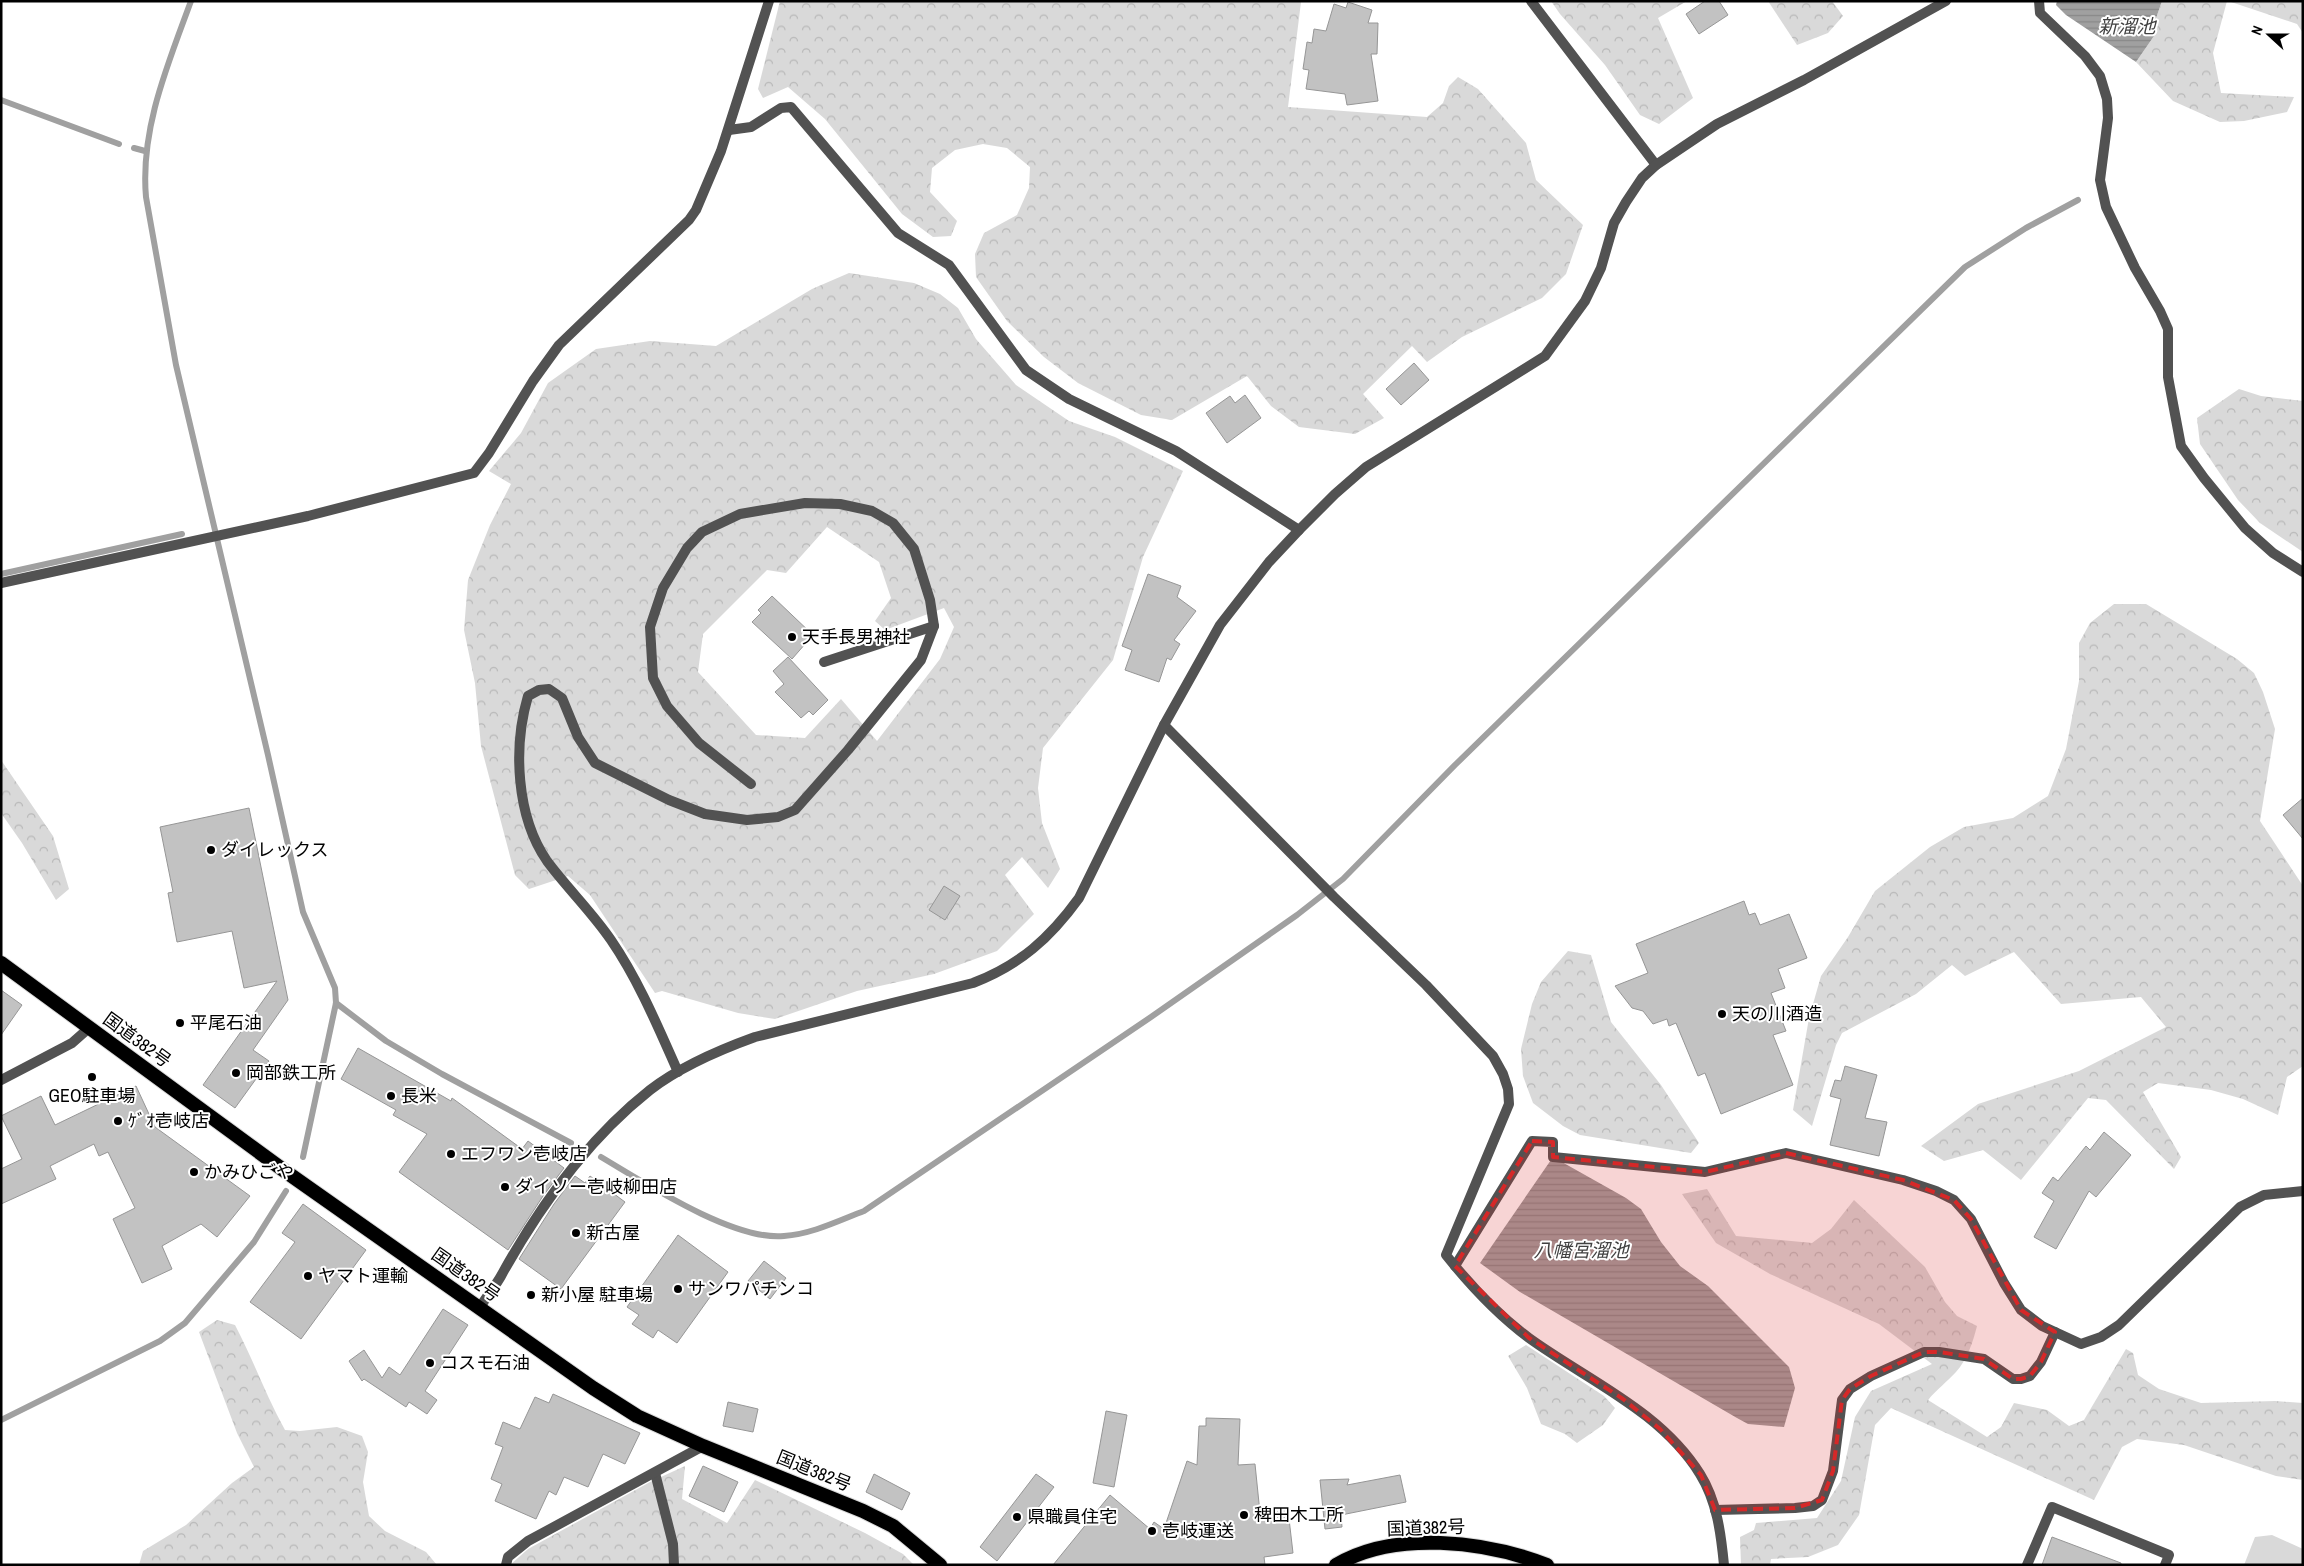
<svg xmlns="http://www.w3.org/2000/svg" width="2304" height="1566" font-family="'Archivo Narrow','Noto Sans JP',sans-serif">
<style>
.green{fill:#d9d9d9}
.forest{fill:url(#forest-crowns);fill-rule:evenodd}
.water{fill:url(#water-rules)}
.lines{fill:none;stroke-linecap:round;stroke-linejoin:round}
.stream{stroke:#a0a0a0;stroke-width:6}
.building{fill:#c2c2c2;stroke:#969696}
.trunk-casing{stroke:#dbdbdb;stroke-width:16}
.service{stroke:#525252;stroke-width:10}
.minor{stroke:#525252;stroke-width:10}
.tertiary{stroke:#525252;stroke-width:10}
.trunk{stroke:#000;stroke-width:14}
.marked{fill:#d62828;fill-opacity:0.2;stroke:#d62828;stroke-width:4;stroke-dasharray:10 6;stroke-linejoin:round}
.poi-dot{fill:#000;stroke:#fff;stroke-width:2}
.labels{text-anchor:middle;stroke-width:4;stroke-linejoin:round;paint-order:stroke}
.poi-label{font-size:18px;fill:#000;stroke:#fff;text-anchor:start}
.street-label{font-size:18px;fill:#000;stroke:#fff}
.water-label{font-size:19px;font-style:italic;fill:#414141;stroke:#fff}
</style>
<defs>
<pattern id="forest-crowns" width="20" height="18" patternUnits="userSpaceOnUse" patternTransform="scale(1.25)"><rect width="20" height="18" fill="#d9d9d9"/><path d="M2 6a3 3 0 1 1 6 0M12 15a3 3 0 1 1 6 0" fill="none" stroke="#b8b8b8"/></pattern>
<pattern id="water-rules" width="6" height="5" patternUnits="userSpaceOnUse" patternTransform="scale(1.25)"><rect width="6" height="5" fill="#a0a0a0"/><path d="M0 2.5h6" fill="none" stroke="#888"/></pattern>
</defs>
<rect width="100%" height="100%" fill="#fff"/>
<!-- green -->
<path class="green" d="M 2272,1535 L 2303,1549 L 2303,1565 L 2244,1565 L 2255,1537 Z"/>
<!-- forest -->
<g class="forest">
<path d="M 780,1 L 1303,1 L 1301,2 L 1288,107 L 1427,117 L 1443,103 L 1449,86 L 1458,77 L 1478,89 L 1526,143 L 1536,180 L 1583,225 L 1566,274 L 1542,298 L 1462,337 L 1427,362 L 1412,346 L 1363,394 L 1384,418 L 1355,434 L 1299,427 L 1271,406 L 1247,376 L 1172,420 L 1141,415 L 1078,383 L 1044,357 L 1007,321 L 976,277 L 975,254 L 984,233 L 1017,215 L 1029,188 L 1030,167 L 1007,148 L 983,144 L 955,150 L 932,168 L 930,192 L 957,221 L 951,236 L 933,237 L 902,214 L 825,119 L 788,87 L 763,98 L 758,89 Z"/>
<path d="M 1551,1 L 1687,1 L 1658,18 L 1693,98 L 1659,124 L 1640,115 L 1605,65 L 1560,14 Z"/>
<path d="M 1768,1 L 1832,1 L 1843,16 L 1828,33 L 1797,45 Z"/>
<path d="M 2162,1 L 2227,1 L 2213,53 L 2221,93 L 2294,97 L 2287,112 L 2244,121 L 2220,122 L 2173,101 L 2136,62 L 2154,36 L 2154,24 Z"/>
<path d="M 2228,1 L 2303,1 L 2303,33 L 2297,24 Z"/>
<path d="M 849,273 L 914,283 L 940,294 L 958,308 L 976,339 L 1016,385 L 1069,421 L 1115,437 L 1183,471 L 1143,557 L 1113,660 L 1043,748 L 1038,788 L 1042,823 L 1060,869 L 1048,888 L 1022,857 L 1005,875 L 1034,914 L 997,951 L 934,974 L 857,991 L 775,1019 L 738,1013 L 662,991 L 655,993 L 590,895 L 568,876 L 529,889 L 515,875 L 481,746 L 475,683 L 464,630 L 468,580 L 490,525 L 511,484 L 489,471 L 521,433 L 548,383 L 596,349 L 650,341 L 716,346 L 812,289 ZM 827,527 L 879,562 L 891,598 L 875,621 L 885,630 L 944,608 L 954,627 L 940,659 L 877,741 L 841,699 L 805,738 L 756,735 L 698,672 L 703,634 L 767,570 L 786,573 Z"/>
<path d="M 2239,389 L 2261,396 L 2303,401 L 2303,552 L 2260,523 L 2238,500 L 2200,444 L 2197,418 Z"/>
<path d="M 2114,604 L 2146,604 L 2237,659 L 2254,673 L 2263,692 L 2275,729 L 2260,821 L 2303,886 L 2303,1066 L 2287,1077 L 2278,1115 L 2243,1099 L 2211,1090 L 2158,1083 L 2143,1092 L 2181,1157 L 2174,1169 L 2106,1100 L 2088,1098 L 2021,1180 L 1983,1150 L 1944,1161 L 1921,1146 L 1978,1104 L 2079,1071 L 2166,1027 L 2141,997 L 2061,1004 L 2014,952 L 1965,976 L 1952,965 L 1916,994 L 1842,1033 L 1836,1045 L 1812,1126 L 1793,1110 L 1809,1018 L 1821,976 L 1848,937 L 1875,891 L 1930,847 L 1964,827 L 2013,818 L 2048,796 L 2066,749 L 2079,681 L 2079,643 L 2090,623 Z"/>
<path d="M 1,760 L 53,836 L 69,889 L 56,900 L 22,843 L 1,813 Z"/>
<path d="M 1568,951 L 1591,955 L 1611,1022 L 1661,1085 L 1699,1143 L 1691,1153 L 1580,1135 L 1563,1126 L 1533,1103 L 1523,1076 L 1521,1049 L 1532,1004 L 1541,982 Z"/>
<path d="M 1707,1189 L 1736,1236 L 1812,1243 L 1831,1229 L 1854,1200 L 1925,1267 L 1945,1302 L 1957,1316 L 1977,1326 C 1973,1342 1967,1360 1956,1372 C 1947,1382 1937,1389 1928,1400 L 1987,1437 L 2001,1427 L 2014,1403 L 2047,1410 L 2069,1426 L 2084,1420 L 2126,1349 L 2133,1353 L 2138,1375 L 2159,1389 L 2201,1403 L 2275,1401 L 2303,1403 L 2303,1480 L 2276,1476 L 2184,1445 L 2137,1439 L 2122,1447 L 2094,1500 L 1891,1408 L 1875,1425 L 1859,1515 L 1838,1545 L 1808,1557 L 1771,1559 L 1770,1565 L 1741,1565 L 1740,1537 L 1754,1530 L 1756,1523 L 1817,1518 L 1841,1481 L 1855,1417 L 1871,1391 L 1932,1364 L 1879,1324 L 1770,1274 L 1716,1243 L 1682,1194 Z"/>
<path d="M 217,1320 L 235,1325 C 253,1359 266,1396 285,1430 L 300,1431 L 337,1427 L 362,1436 L 368,1452 L 363,1482 L 369,1516 L 385,1531 L 426,1552 L 437,1565 L 139,1565 L 143,1551 L 186,1525 L 232,1483 L 254,1467 L 237,1433 L 199,1332 Z"/>
<path d="M 1526,1345 L 1604,1396 L 1615,1408 L 1603,1425 L 1577,1443 L 1565,1434 L 1541,1424 L 1527,1388 L 1508,1356 Z"/>
<path d="M 685,1466 L 682,1499 L 727,1523 L 755,1480 L 865,1533 L 903,1554 L 914,1565 L 510,1565 L 528,1549 L 650,1482 Z"/>
</g>
<!-- water -->
<g class="water">
<path d="M 2057,1 L 2162,1 L 2154,24 L 2154,36 L 2136,62 L 2066,15 L 2056,5 Z"/>
<path d="M 1553,1157 L 1626,1198 L 1641,1209 L 1661,1242 L 1680,1266 L 1708,1286 L 1789,1367 L 1795,1388 L 1784,1427 L 1748,1424 L 1737,1418 L 1520,1292 L 1480,1263 Z"/>
</g>
<g class="lines">
<!-- stream -->
<g class="stream">
<path d="M 191,1 C 168,64 140,129 146,197 L 176,365 L 268,755 L 303,912 L 335,988 L 336,1003 L 303,1157"/>
<path d="M 1,100 L 119,144"/>
<path d="M 134,148 L 145,151"/>
<path d="M 1,574 L 182,534"/>
<path d="M 336,1003 L 386,1041 L 442,1074 L 571,1143"/>
<path d="M 601,1157 C 645,1183 733,1241 784,1236 C 812,1234 838,1221 864,1211 L 1151,1017 L 1297,915 L 1343,879 L 1456,764 L 1965,267 L 2026,228 L 2078,200"/>
<path d="M 1,1420 L 160,1341 L 185,1323 L 254,1242 L 286,1191"/>
</g>
</g>
<!-- building -->
<g class="building">
<path d="M 1705,1 L 1719,1 L 1728,15 L 1699,34 L 1686,14 Z"/>
<path d="M 1348,2 L 1372,10 L 1368,23 L 1378,23 L 1377,54 L 1371,54 L 1378,101 L 1347,105 L 1345,94 L 1306,89 L 1309,70 L 1303,69 L 1307,42 L 1312,43 L 1314,29 L 1326,31 L 1334,4 L 1346,8 Z"/>
<path d="M 1414,363 L 1429,380 L 1401,405 L 1386,389 Z"/>
<path d="M 1245,395 L 1261,418 L 1227,443 L 1206,413 L 1230,396 L 1235,403 Z"/>
<path d="M 1148,574 L 1181,586 L 1177,597 L 1196,611 L 1174,640 L 1180,644 L 1171,660 L 1167,658 L 1159,682 L 1125,670 L 1132,650 L 1122,646 Z"/>
<path d="M 772,596 L 813,635 L 792,659 L 752,622 L 761,613 L 758,610 Z"/>
<path d="M 788,657 L 828,700 L 813,715 L 809,711 L 801,718 L 775,692 L 784,684 L 773,671 Z"/>
<path d="M 2303,798 L 2303,839 L 2283,815 Z"/>
<path d="M 249,808 L 288,1000 L 253,1050 L 269,1061 L 235,1108 L 203,1085 L 277,981 L 244,988 L 232,931 L 177,942 L 168,893 L 173,892 L 160,827 Z"/>
<path d="M 944,886 L 960,896 L 945,920 L 929,910 Z"/>
<path d="M 1744,901 L 1749,915 L 1755,913 L 1760,925 L 1789,914 L 1807,958 L 1778,969 L 1785,988 L 1771,993 L 1786,1031 L 1773,1035 L 1793,1085 L 1721,1114 L 1705,1073 L 1698,1076 L 1676,1023 L 1669,1026 L 1667,1019 L 1653,1024 L 1643,1011 L 1632,1008 L 1615,986 L 1648,973 L 1636,944 Z"/>
<path d="M 1,990 L 22,1005 L 1,1035 Z"/>
<path d="M 358,1048 L 451,1101 L 452,1098 L 522,1149 L 528,1141 L 564,1168 L 543,1196 L 508,1250 L 399,1172 L 427,1134 L 393,1115 L 396,1110 L 341,1079 Z"/>
<path d="M 1845,1066 L 1877,1075 L 1865,1118 L 1887,1122 L 1879,1156 L 1830,1145 L 1841,1099 L 1830,1096 L 1835,1080 L 1841,1081 Z"/>
<path d="M 136,1086 L 155,1127 L 250,1196 L 217,1237 L 201,1224 L 162,1246 L 172,1269 L 142,1283 L 113,1219 L 135,1208 L 108,1152 L 99,1156 L 94,1144 L 50,1166 L 56,1179 L 1,1204 L 1,1169 L 22,1159 L 1,1116 L 41,1096 L 55,1125 Z"/>
<path d="M 2104,1132 L 2131,1155 L 2096,1197 L 2089,1191 L 2056,1249 L 2034,1237 L 2054,1201 L 2042,1193 L 2053,1177 L 2058,1181 L 2086,1146 L 2090,1150 Z"/>
<path d="M 575,1176 L 585,1183 L 590,1176 L 625,1202 L 561,1289 L 519,1259 L 554,1204 Z"/>
<path d="M 303,1204 L 366,1250 L 301,1339 L 250,1302 L 295,1242 L 282,1233 Z"/>
<path d="M 678,1235 L 728,1272 L 677,1343 L 658,1330 L 653,1338 L 632,1324 L 639,1315 L 627,1307 Z"/>
<path d="M 764,1261 L 786,1278 L 770,1299 L 748,1281 Z"/>
<path d="M 443,1309 L 468,1325 L 425,1391 L 437,1400 L 427,1414 L 409,1402 L 406,1407 L 364,1379 L 362,1381 L 349,1361 L 364,1350 L 382,1378 L 389,1367 L 400,1375 Z"/>
<path d="M 553,1394 L 640,1433 L 625,1464 L 603,1454 L 588,1487 L 564,1477 L 556,1495 L 549,1491 L 536,1519 L 495,1501 L 502,1484 L 491,1479 L 503,1447 L 495,1444 L 503,1422 L 520,1429 L 535,1397 L 549,1403 Z"/>
<path d="M 728,1402 L 758,1409 L 753,1432 L 723,1426 Z"/>
<path d="M 1106,1411 L 1127,1415 L 1114,1487 L 1093,1483 Z"/>
<path d="M 1206,1418 L 1240,1419 L 1238,1465 L 1255,1464 L 1260,1513 L 1288,1510 L 1293,1553 L 1264,1557 L 1265,1565 L 1053,1565 L 1110,1495 L 1150,1529 L 1154,1522 L 1164,1529 L 1187,1461 L 1197,1465 L 1199,1426 L 1206,1426 Z"/>
<path d="M 703,1466 L 738,1482 L 724,1512 L 689,1496 Z"/>
<path d="M 874,1474 L 910,1493 L 902,1510 L 866,1492 Z"/>
<path d="M 1036,1474 L 1054,1487 L 997,1561 L 980,1547 Z"/>
<path d="M 1400,1475 L 1406,1502 L 1341,1515 L 1342,1527 L 1325,1529 L 1320,1480 L 1349,1479 L 1347,1485 Z"/>
<path d="M 2052,1537 L 2121,1563 L 2121,1565 L 2042,1565 Z"/>
</g>
<g class="lines">
<defs>
<g id="trunk">
<path d="M 1,963 L 282,1169 L 593,1388 L 637,1416 L 703,1446 L 863,1511 L 893,1526 L 940,1565"/>
<path d="M 1336,1565 C 1395,1530 1485,1541 1547,1565"/>
</g>
</defs>
<!-- trunk casing -->
<use href="#trunk" class="trunk-casing"/>
<!-- service -->
<g class="service">
<path d="M 824,662 L 934,626"/>
<path d="M 678,1072 C 658,1027 639,981 611,940 C 592,912 567,888 547,861 C 516,816 513,747 528,696 L 539,690 L 549,689 L 562,698 L 578,737 L 595,763 L 669,800 L 705,814 L 747,820 L 778,817 L 795,810 L 848,750 L 921,660 L 934,626 L 930,600 L 914,549 L 893,523 L 872,511 L 840,504 L 805,503 L 740,514 L 702,532 L 687,548 L 663,588 L 650,627 L 653,678 L 667,706 L 699,743 L 751,784"/>
<path d="M 2027,1565 L 2052,1507 L 2169,1555 L 2165,1565"/>
</g>
<!-- minor -->
<g class="minor">
<path d="M 1531,1 L 1656,165"/>
<path d="M 2039,1 L 2040,13 L 2085,56 L 2100,76 L 2107,99 L 2108,118 L 2100,180 L 2106,207 L 2135,268 L 2160,311 L 2168,329 L 2168,377 L 2181,446 L 2204,478 L 2245,528 L 2273,553 L 2303,572"/>
<path d="M 729,130 L 751,127 L 781,108 L 791,107 L 898,233 L 949,265 L 1026,370 L 1069,399 L 1176,451 L 1299,530"/>
<path d="M 1,583 L 308,516 L 474,473 L 489,453 L 533,381 L 559,345 L 689,220 L 696,210 L 721,151 L 769,1"/>
<path d="M 1164,725 L 1334,897 L 1426,985 L 1493,1056 L 1503,1074 L 1508,1089 L 1509,1104 L 1446,1255 C 1470,1285 1498,1315 1529,1338 C 1587,1380 1661,1411 1700,1474 C 1717,1501 1721,1534 1724,1565"/>
<path d="M 1455,1266 L 1532,1141 L 1553,1142 L 1553,1157 L 1705,1172 L 1786,1153 L 1903,1180 L 1936,1191 L 1954,1200 L 1971,1219 L 2004,1283 L 2021,1310 L 2042,1326 L 2081,1344 L 2101,1337 L 2119,1325 L 2240,1207 L 2264,1195 L 2303,1191"/>
<path d="M 480,1308 C 486,1296 495,1287 501,1276 C 539,1207 588,1139 650,1090 C 681,1066 719,1050 755,1037 L 973,983 C 1020,965 1050,938 1079,898 L 1164,725 L 1220,625 L 1269,562 L 1299,530 L 1335,494 L 1366,467 L 1545,356 L 1585,301 L 1601,268 L 1614,223 L 1626,202 L 1642,178 L 1656,165 L 1717,124 L 1804,80 L 1946,1"/>
<path d="M 655,1473 L 673,1544 L 674,1565"/>
<path d="M 1715,1510 L 1795,1508 L 1813,1506 L 1822,1500 L 1833,1471 L 1842,1400 L 1850,1389 L 1871,1376 L 1924,1352 L 1939,1352 L 1984,1359 L 2013,1379 L 2021,1379 L 2030,1376 L 2041,1362 L 2055,1332"/>
<path d="M 506,1565 L 508,1557 L 528,1541 L 703,1446"/>
</g>
<!-- tertiary -->
<path class="tertiary" d="M 1,1080 L 72,1043 L 89,1028"/>
<!-- trunk -->
<use href="#trunk" class="trunk"/>
</g>
<!-- marked area -->
<path class="marked" d="M 1532,1141 L 1553,1142 L 1553,1157 L 1705,1172 L 1786,1153 L 1903,1180 L 1954,1200 L 1971,1219 L 2021,1310 L 2055,1332 L 2041,1362 L 2030,1376 L 2021,1379 L 2013,1379 L 1984,1359 L 1939,1352 L 1924,1352 L 1871,1376 L 1850,1389 L 1842,1400 L 1833,1471 L 1822,1500 L 1795,1508 L 1715,1510 L 1701,1475 L 1660,1429 L 1623,1399 L 1529,1338 L 1455,1266 Z"/>
<!-- markers -->
<g class="poi-dot">
<circle cx="792" cy="637" r="5"/>
<circle cx="211" cy="850" r="5"/>
<circle cx="1722" cy="1014" r="5"/>
<circle cx="180" cy="1023" r="5"/>
<circle cx="236" cy="1073" r="5"/>
<circle cx="92" cy="1077" r="5"/>
<circle cx="391" cy="1096" r="5"/>
<circle cx="118" cy="1121" r="5"/>
<circle cx="451" cy="1154" r="5"/>
<circle cx="194" cy="1172" r="5"/>
<circle cx="505" cy="1187" r="5"/>
<circle cx="576" cy="1233" r="5"/>
<circle cx="308" cy="1276" r="5"/>
<circle cx="678" cy="1289" r="5"/>
<circle cx="531" cy="1295" r="5"/>
<circle cx="430" cy="1363" r="5"/>
<circle cx="1244" cy="1515" r="5"/>
<circle cx="1017" cy="1517" r="5"/>
<circle cx="1152" cy="1531" r="5"/>
</g>
<g class="labels">
<!-- poi labels -->
<g class="poi-label">
<text x="802" y="643">天手長男神社</text>
<text x="221" y="856">ダイレックス</text>
<text x="1732" y="1020">天の川酒造</text>
<text x="190" y="1029">平尾石油</text>
<text x="246" y="1079">岡部鉄工所</text>
<text x="92" y="1102" text-anchor="middle">GEO駐車場</text>
<text x="401" y="1102">長米</text>
<text x="128" y="1127">ｹﾞｵ壱岐店</text>
<text x="461" y="1160">エフワン壱岐店</text>
<text x="204" y="1178">かみひごや</text>
<text x="515" y="1193">ダイソー壱岐柳田店</text>
<text x="586" y="1239">新古屋</text>
<text x="318" y="1282">ヤマト運輸</text>
<text x="688" y="1295">サンワパチンコ</text>
<text x="541" y="1301">新小屋 駐車場</text>
<text x="440" y="1369">コスモ石油</text>
<text x="1254" y="1521">稗田木工所</text>
<text x="1027" y="1523">県職員住宅</text>
<text x="1162" y="1537">壱岐運送</text>
</g>
<!-- street labels -->
<g class="street-label">
<text transform="translate(137 1040) rotate(36)" y="6">国道382号</text>
<text transform="translate(466 1275) rotate(35)" y="6">国道382号</text>
<text transform="translate(814 1471) rotate(22)" y="6">国道382号</text>
<text transform="translate(1426 1528) rotate(-2)" y="6">国道382号</text>
</g>
<!-- water labels -->
<g class="water-label">
<text x="2127" y="33">新溜池</text>
<text x="1581" y="1257">八幡宮溜池</text>
</g>
</g>
<!-- border -->
<rect width="2304" height="1566" fill="none" stroke="#000000" stroke-width="5"/>
<!-- north arrow -->
<g transform="translate(2269 35) rotate(291)" stroke="#ffffff" stroke-width="4" paint-order="stroke">
<path d="M0-4L9 19L0 12L-9 19Z" fill="#000000"/>
<text y="-8" font-size="14" font-weight="bold" text-anchor="middle" fill="#000000">N</text>
</g>
</svg>
